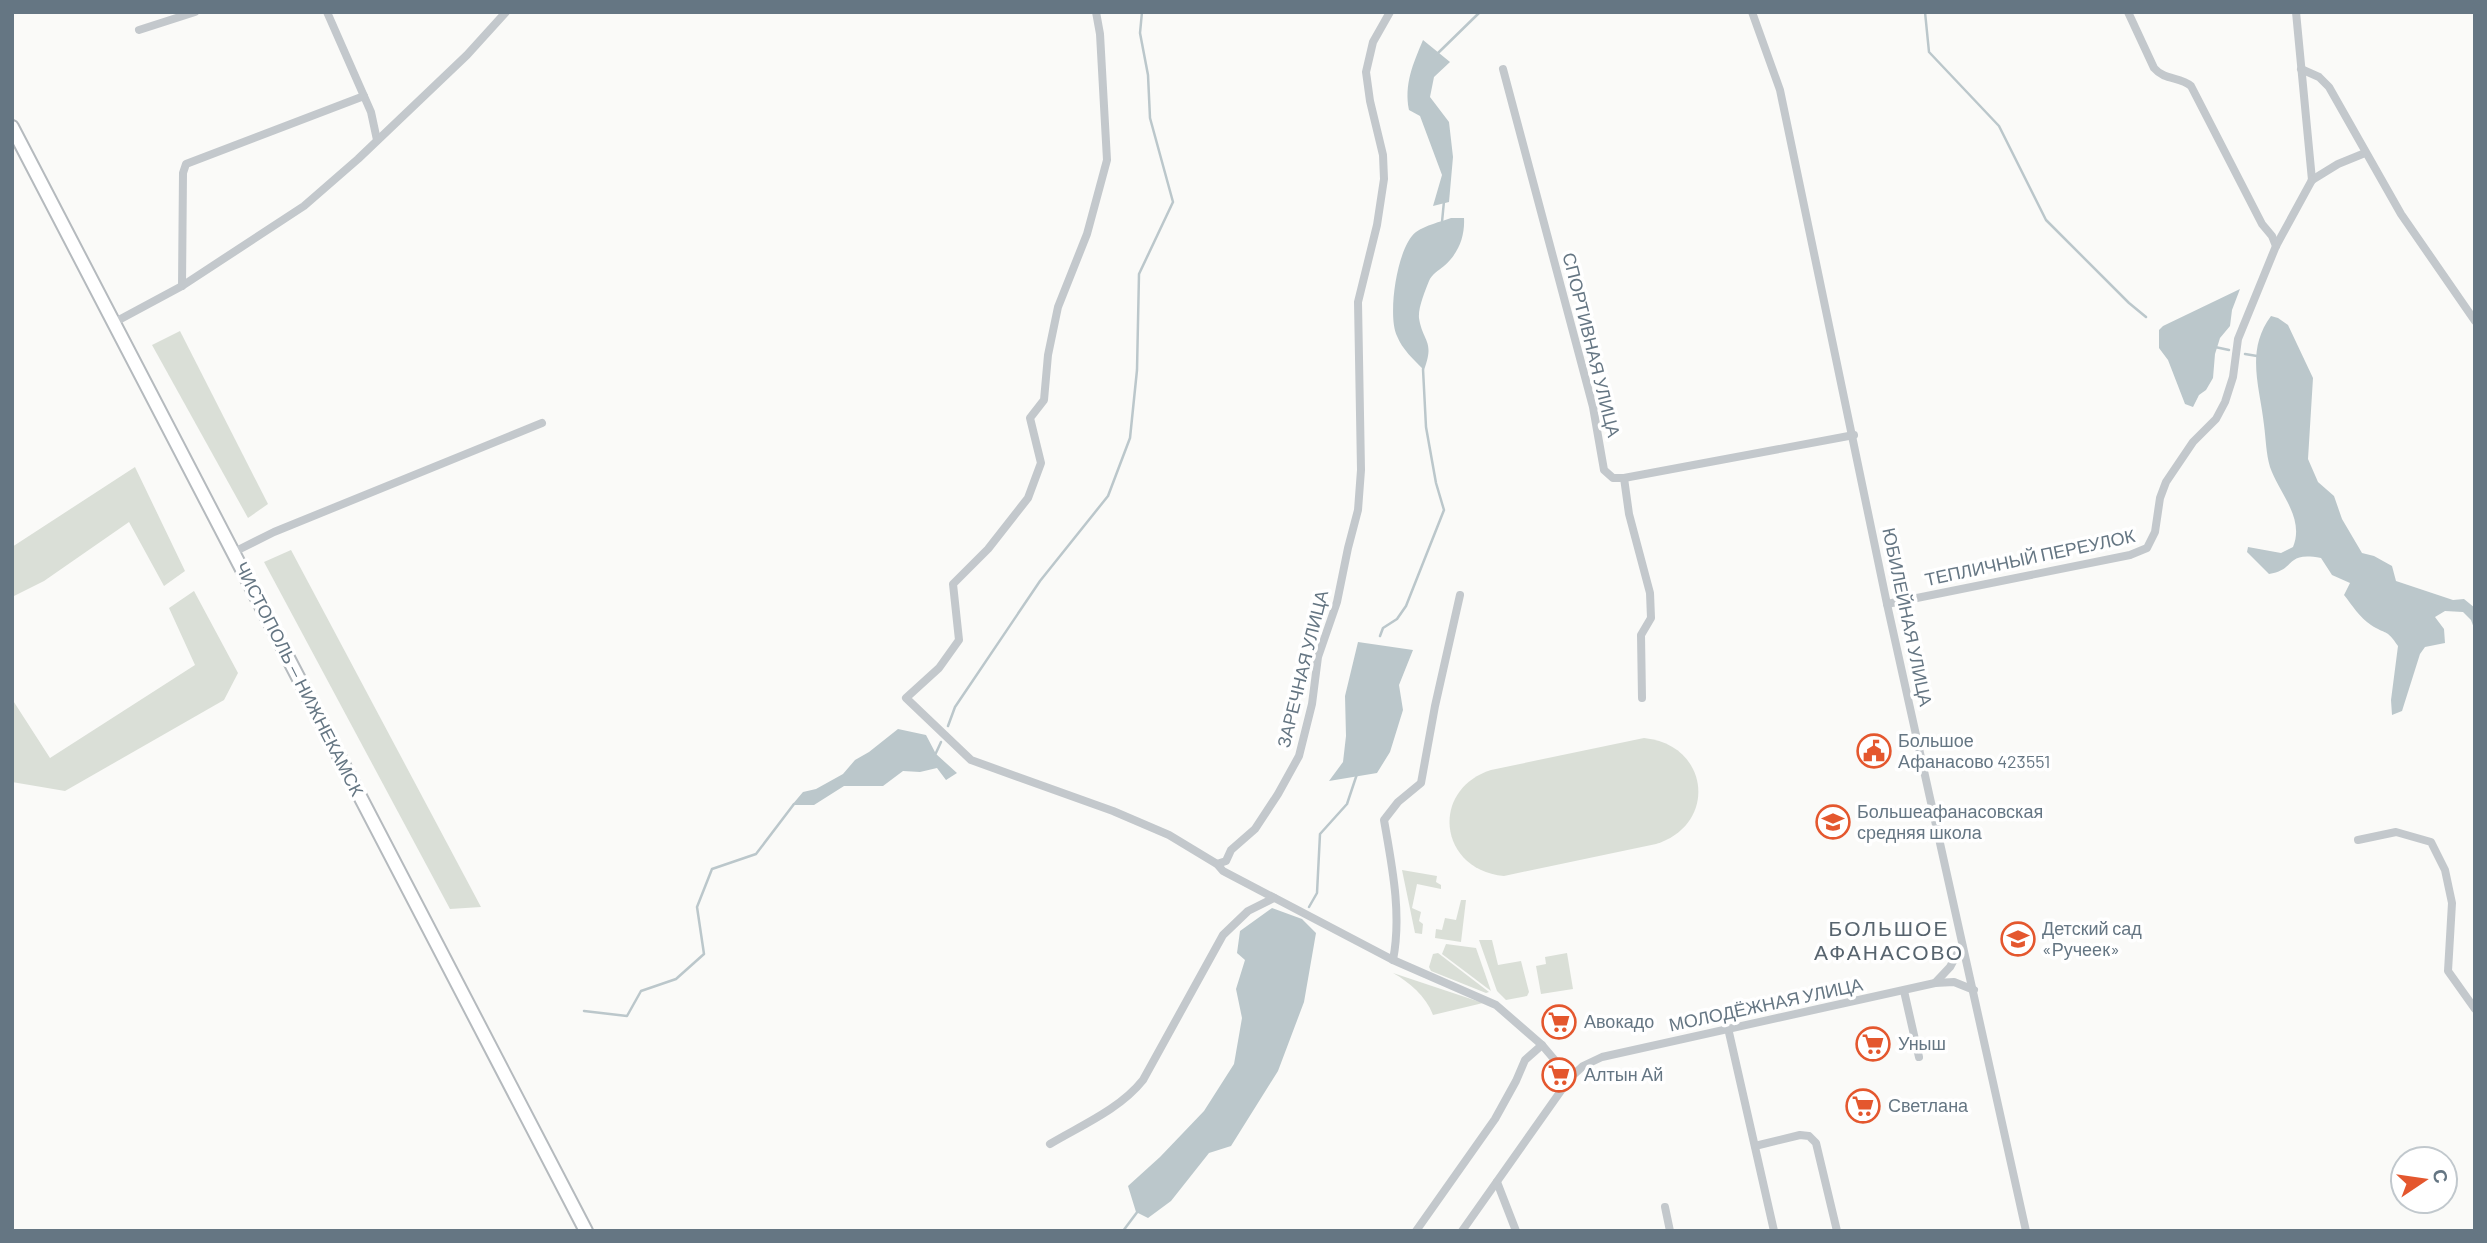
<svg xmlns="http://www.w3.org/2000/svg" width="2487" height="1243" font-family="Barlow,sans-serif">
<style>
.green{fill:#dadfd7}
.water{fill:#bbc7cb}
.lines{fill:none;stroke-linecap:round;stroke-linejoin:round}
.stream{stroke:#bbc7cb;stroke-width:2.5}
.primary-casing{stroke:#b5babe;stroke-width:16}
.street{stroke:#c3c8cc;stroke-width:8}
.primary{stroke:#fff;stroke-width:12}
.labels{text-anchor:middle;stroke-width:7;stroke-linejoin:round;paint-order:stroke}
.street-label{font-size:18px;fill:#657683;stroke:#fff}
.poi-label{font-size:18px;fill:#657683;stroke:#fff;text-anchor:start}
.quarter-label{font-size:21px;letter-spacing:2px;fill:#57646e;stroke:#fff}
</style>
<rect width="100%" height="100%" fill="#fafaf8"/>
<!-- green -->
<g class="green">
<path d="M 180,331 L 268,504 L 248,518 L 152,345 Z"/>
<path d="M 135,467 L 185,571 L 164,586 L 129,522 L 44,581 L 12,597 L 12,547 Z"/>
<path d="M 291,550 L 481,907 L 450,909 L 264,562 Z"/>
<path d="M 194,591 L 238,673 L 224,700 L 65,791 L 12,782 L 12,699 L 50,758 L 195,665 L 169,608 Z"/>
<path d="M 1644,738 C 1709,744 1719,824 1656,844 L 1504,876 C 1439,870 1429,790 1491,770 Z"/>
<path d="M 1402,870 L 1437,876 L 1436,882 L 1441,885 L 1441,889 L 1417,884 L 1412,908 L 1421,912 L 1419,921 L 1423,924 L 1422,934 L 1415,933 Z"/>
<path d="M 1461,900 L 1466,900 L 1461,942 L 1435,938 L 1436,929 L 1442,930 L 1445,918 L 1456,920 Z"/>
<path d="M 1479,940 L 1492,940 L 1498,965 L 1521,961 L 1529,992 L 1527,996 L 1506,1000 L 1497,991 Z"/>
<path d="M 1446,944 L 1476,948 L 1491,991 L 1442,954 Z"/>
<path d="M 1438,953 L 1489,992 L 1486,993 L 1431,971 L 1429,967 L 1433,954 Z"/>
<path d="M 1567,953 L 1573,989 L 1541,994 L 1536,966 L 1546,964 L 1545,957 Z"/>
<path d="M 1393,973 L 1483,1003 L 1433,1015 C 1426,996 1409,982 1393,973 Z"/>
</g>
<!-- water -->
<g class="water">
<path d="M 1423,40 L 1450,62 L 1434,77 L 1430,97 L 1449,122 L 1453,157 L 1449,202 L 1433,206 L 1442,175 L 1420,116 L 1409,110 C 1404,84 1413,64 1423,40 Z"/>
<path d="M 1451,218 L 1464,218 C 1465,236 1459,253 1444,266 C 1438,271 1432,274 1429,281 C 1425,291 1418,308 1419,318 C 1423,343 1435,340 1424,370 C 1414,360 1402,349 1397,336 C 1387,316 1397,246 1416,232 C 1426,225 1440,222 1451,218 Z"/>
<path d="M 2240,289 L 2232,310 L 2230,326 L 2220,338 L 2215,354 L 2213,378 L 2206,390 L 2199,395 L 2193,407 L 2185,404 L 2168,360 L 2159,348 L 2159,330 L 2163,326 Z"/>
<path d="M 2271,316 L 2278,318 L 2288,325 L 2313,378 L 2308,459 L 2318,482 L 2334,496 L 2342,519 L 2362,553 L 2374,556 L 2392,566 L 2396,581 L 2453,600 L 2464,599 L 2475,608 L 2475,631 L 2471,620 L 2463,612 L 2445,611 L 2435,617 L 2444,629 L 2445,643 L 2425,647 L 2420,654 L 2402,711 L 2392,715 L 2391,700 L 2398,646 C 2386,628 2386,635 2371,625 C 2360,618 2352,605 2344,595 L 2350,583 L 2332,575 L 2321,558 C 2284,551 2297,570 2269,574 L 2247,552 L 2248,547 L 2281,553 L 2293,547 C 2305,518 2279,493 2270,467 C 2266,453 2266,440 2264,425 C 2260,387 2245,351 2271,316 Z"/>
<path d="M 1358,642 L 1413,650 L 1399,685 L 1403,710 L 1390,752 L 1377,773 L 1329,781 L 1343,762 L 1346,736 L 1345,696 Z"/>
<path d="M 898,729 L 926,735 L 936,754 L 957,773 L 946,780 L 937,768 L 920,772 L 903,771 L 883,786 L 844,786 L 814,805 L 792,805 L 803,792 L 816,789 L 843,774 L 855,760 L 869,752 Z"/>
<path d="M 1272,908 L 1302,919 L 1316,933 L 1304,1002 L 1278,1071 L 1231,1146 L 1209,1153 L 1171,1201 L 1148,1218 L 1136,1212 L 1128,1186 L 1160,1157 L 1204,1111 L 1234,1064 L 1242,1018 L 1236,989 L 1245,960 L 1237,953 L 1240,931 Z"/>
</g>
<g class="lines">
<!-- stream -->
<g class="stream">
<path d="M 1925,12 L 1929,52 L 1999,126 L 2046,220 L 2129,303 L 2146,317"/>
<path d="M 1436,55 L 1480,12"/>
<path d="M 1442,222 L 1444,201"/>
<path d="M 2215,347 L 2229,350"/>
<path d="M 2245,354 L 2257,356"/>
<path d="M 1380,636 L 1383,628 L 1397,619 L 1406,606 L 1444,510 L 1436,483 L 1426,427 L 1423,369"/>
<path d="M 948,726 L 955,707 L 1040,581 L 1108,496 L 1130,438 L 1137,370 L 1139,274 L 1173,202 L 1150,118 L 1148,75 L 1140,33 L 1142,12"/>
<path d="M 935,755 L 941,742"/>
<path d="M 1309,907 L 1317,893 L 1320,834 L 1347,804 L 1357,774"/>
<path d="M 584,1011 L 627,1016 L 641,991 L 676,979 L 704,954 L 697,907 L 712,869 L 756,854 L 794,804"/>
<path d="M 1123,1231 L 1138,1211"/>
</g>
<defs>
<path id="primary" d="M 12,127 L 586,1231"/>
</defs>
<!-- primary casing -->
<use href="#primary" class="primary-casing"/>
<!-- street -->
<g class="street">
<path d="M 327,12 L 371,112 L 377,140"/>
<path d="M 1096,12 L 1100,34 L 1107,160 L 1087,234 L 1058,307 L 1048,355 L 1044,400 L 1030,418 L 1041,463 L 1028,498 L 988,549 L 953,584 L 959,640 L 939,668 L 906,698 L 971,760 L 1113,811 L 1169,835 L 1217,864 L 1223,871 L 1393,960 L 1496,1005 L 1542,1045 L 1570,1078"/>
<path d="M 1752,12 L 1780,90 L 1887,604 L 2026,1231"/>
<path d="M 2128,12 L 2154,68 C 2165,81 2180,76 2191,86 L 2262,224 L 2272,236 L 2276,246"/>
<path d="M 2296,12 L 2312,180"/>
<path d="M 139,30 L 195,12"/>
<path d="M 1503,69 L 1593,407 L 1604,470 L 1613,478 L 1624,478 L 1854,435"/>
<path d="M 2301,69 L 2319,77 L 2329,87 L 2401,214 L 2475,321"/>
<path d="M 2312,180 L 2338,164 L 2365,153"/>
<path d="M 182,286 L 183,173 L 186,164 L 364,96"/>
<path d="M 115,322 L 182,286 L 304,206 L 358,159 L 467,55 L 506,12"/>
<path d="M 1624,478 L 1629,514 L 1650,593 L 1651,618 L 1641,635 L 1642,698"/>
<path d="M 234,552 L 274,532 L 542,423"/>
<path d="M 1887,604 L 2130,555 L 2147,548 L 2155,532 L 2160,498 L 2166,482 L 2193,442 L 2216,419 L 2225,402 L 2233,377 L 2238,339 L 2276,246 L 2312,180"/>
<path d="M 2358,840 L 2396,832 L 2431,842 L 2445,870 L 2452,903 L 2448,971 L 2475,1009"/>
<path d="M 1217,864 L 1226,861 L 1231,850 L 1255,829 L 1278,794 L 1299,756 L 1312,704 L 1318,657 L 1337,602 L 1348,548 L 1358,510 L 1361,470 L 1358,302 L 1377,225 L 1384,179 L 1383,155 L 1370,101 L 1366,72 L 1373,42 L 1390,12"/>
<path d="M 1393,960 C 1402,914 1392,866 1384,820 L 1398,802 L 1421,783 L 1435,706 L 1460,595"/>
<path d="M 1935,983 L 1954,982 L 1974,990"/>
<path d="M 1904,991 L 1919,1057"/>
<path d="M 1728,1028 L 1774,1231"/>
<path d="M 1050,1144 C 1082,1125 1120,1109 1143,1080 L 1223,935 L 1248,911 L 1274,898"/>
<path d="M 1755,1146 L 1800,1135 L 1809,1136 L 1816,1143 L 1837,1231"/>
<path d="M 1497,1182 L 1516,1231"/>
<path d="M 1665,1207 L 1670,1231"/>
<path d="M 1416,1231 L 1495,1119 L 1516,1081 L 1525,1060 L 1542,1045"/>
<path d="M 1462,1231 L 1570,1078 L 1583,1066 L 1602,1057 L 1935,983 L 1950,967 L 1962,945"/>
</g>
<!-- primary -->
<use href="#primary" class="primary"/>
</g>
<!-- icons -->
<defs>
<symbol id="civic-ring" viewBox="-11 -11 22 22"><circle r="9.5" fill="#fff" stroke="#e4572e" stroke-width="1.5"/><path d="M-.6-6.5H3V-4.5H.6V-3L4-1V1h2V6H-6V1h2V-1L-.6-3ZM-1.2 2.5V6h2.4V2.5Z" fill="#e4572e"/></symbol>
<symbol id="school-ring" viewBox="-11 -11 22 22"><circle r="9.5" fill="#fff" stroke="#e4572e" stroke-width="1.5"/><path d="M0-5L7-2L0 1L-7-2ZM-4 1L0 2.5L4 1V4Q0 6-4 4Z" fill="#e4572e"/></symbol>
<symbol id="supermarket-ring" viewBox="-11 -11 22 22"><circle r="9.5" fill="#fff" stroke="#e4572e" stroke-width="1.5"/><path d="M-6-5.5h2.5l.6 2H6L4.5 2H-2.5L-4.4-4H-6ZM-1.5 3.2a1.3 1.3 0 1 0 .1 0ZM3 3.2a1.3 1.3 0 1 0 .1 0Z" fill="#e4572e"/></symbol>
</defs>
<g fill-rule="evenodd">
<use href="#civic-ring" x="1855" y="732" width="38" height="38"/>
<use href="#school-ring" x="1814" y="803" width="38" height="38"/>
<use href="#school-ring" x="1999" y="920" width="38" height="38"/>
<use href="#supermarket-ring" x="1540" y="1003" width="38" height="38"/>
<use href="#supermarket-ring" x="1854" y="1025" width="38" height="38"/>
<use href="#supermarket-ring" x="1540" y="1056" width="38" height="38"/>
<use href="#supermarket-ring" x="1844" y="1087" width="38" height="38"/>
</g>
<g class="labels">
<!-- street labels -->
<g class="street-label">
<text transform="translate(1591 345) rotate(76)" y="6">СПОРТИВНАЯ УЛИЦА</text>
<text transform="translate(2030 558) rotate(-12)" y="6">ТЕПЛИЧНЫЙ ПЕРЕУЛОК</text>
<text transform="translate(1907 617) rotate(78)" y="6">ЮБИЛЕЙНАЯ УЛИЦА</text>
<text transform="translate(1303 669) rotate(-76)" y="6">ЗАРЕЧНАЯ УЛИЦА</text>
<text transform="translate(299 679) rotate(63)" y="6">ЧИСТОПОЛЬ — НИЖНЕКАМСК</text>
<text transform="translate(1766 1005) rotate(-12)" y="6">МОЛОДЁЖНАЯ УЛИЦА</text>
</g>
<!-- poi labels -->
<g class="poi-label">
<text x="1898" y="747">Большое<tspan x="1898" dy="21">Афанасово 423551</tspan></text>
<text x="1857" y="818">Большеафанасовская<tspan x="1857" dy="21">средняя школа</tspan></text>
<text x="2042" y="935">Детский сад<tspan x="2042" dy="21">«Ручеек»</tspan></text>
<text x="1584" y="1028">Авокадо</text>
<text x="1898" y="1050">Уныш</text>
<text x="1584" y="1081">Алтын Ай</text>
<text x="1888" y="1112">Светлана</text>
</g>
<!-- quarter labels -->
<g class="quarter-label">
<text x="1889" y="936">БОЛЬШОЕ<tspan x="1889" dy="24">АФАНАСОВО</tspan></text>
</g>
</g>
<!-- border -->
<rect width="2487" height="1243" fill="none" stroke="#657683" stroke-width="28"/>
<!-- north arrow -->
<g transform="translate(2424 1180) rotate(77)"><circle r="33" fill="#ffffff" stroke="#c1c8cd" stroke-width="2"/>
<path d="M0-5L12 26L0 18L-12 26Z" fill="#e4572e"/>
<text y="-10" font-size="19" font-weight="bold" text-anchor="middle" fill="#657683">С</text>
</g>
</svg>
